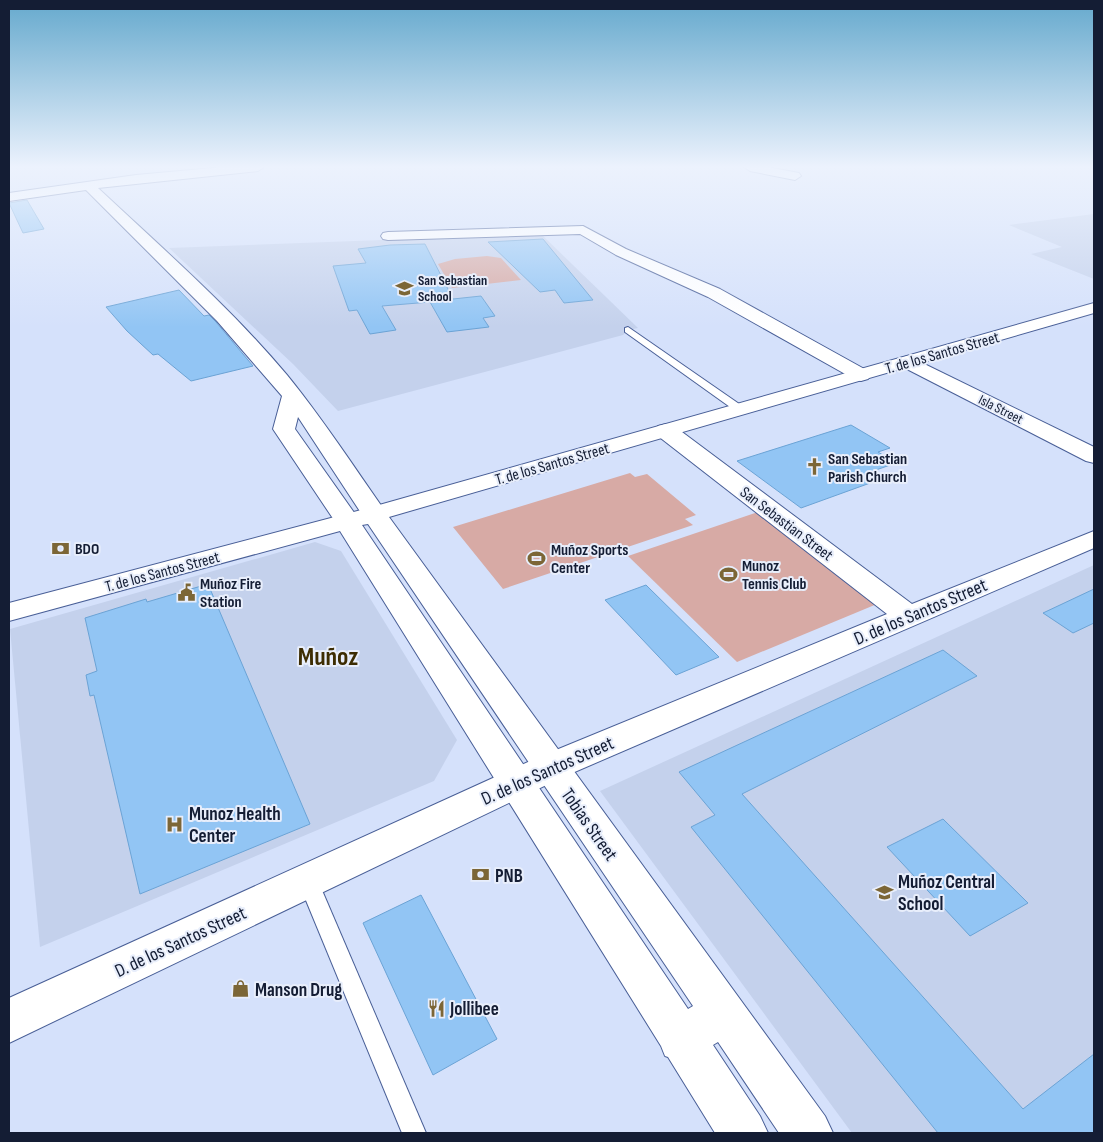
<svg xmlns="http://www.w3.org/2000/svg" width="1103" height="1142" font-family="'Sofia Sans Condensed',sans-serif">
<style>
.built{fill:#c4d1ec}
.green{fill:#d7aaa5}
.building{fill:#92c5f4;stroke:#6ba3d5}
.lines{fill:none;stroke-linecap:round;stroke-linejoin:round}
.lane-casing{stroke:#495f97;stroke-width:2}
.street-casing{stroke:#495f97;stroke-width:2}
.secondary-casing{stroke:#495f97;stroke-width:2}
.lane{fill:#fff;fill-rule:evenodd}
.street{fill:#fff;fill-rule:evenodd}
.secondary{fill:#fff;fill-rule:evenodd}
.labels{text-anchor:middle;stroke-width:4;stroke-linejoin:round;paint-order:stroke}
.far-poi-label{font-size:14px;font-weight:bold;fill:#141d34;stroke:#e8eefb;text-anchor:start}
.far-street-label{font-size:14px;fill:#141d34;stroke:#e8eefb}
.street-label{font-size:16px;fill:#141d34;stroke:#e8eefb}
.poi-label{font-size:16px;font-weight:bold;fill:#141d34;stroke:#e8eefb;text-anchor:start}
.near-street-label{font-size:19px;fill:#141d34;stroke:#e8eefb}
.near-poi-label{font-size:19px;font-weight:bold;fill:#141d34;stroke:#e8eefb;text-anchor:start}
.town-label{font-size:26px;font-weight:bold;fill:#3d2d03;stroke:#e8eefb}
</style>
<rect width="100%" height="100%" fill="#d5e1fb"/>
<!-- built -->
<g class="built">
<path d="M 1094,214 L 1094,279 L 1031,254 L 1062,247 L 1009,225 Z"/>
<path d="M 541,234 L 638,328 L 628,330 L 623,335 L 338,411 L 293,364 L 169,248 Z"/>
<path d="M 315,542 L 341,551 L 457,740 L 434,781 L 40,947 L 10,629 Z"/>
<path d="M 1094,565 L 1094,1133 L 852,1133 L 600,791 Z"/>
</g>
<!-- green -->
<g class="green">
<path d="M 487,256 L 501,258 L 521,280 L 452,288 L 438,264 L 455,259 Z"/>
<path d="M 630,473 L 635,477 L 647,474 L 696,515 L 685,519 L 693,525 L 503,589 L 453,527 Z"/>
<path d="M 758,512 L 877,604 L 737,662 L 628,556 Z"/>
</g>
<!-- building -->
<g class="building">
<path d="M 27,200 L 44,229 L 23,233 L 9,203 Z"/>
<path d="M 543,239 L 593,300 L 564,303 L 555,290 L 540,292 L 488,242 Z"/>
<path d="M 425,244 L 453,299 L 481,296 L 495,316 L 483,318 L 489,327 L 447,332 L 430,302 L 382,306 L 396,330 L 370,334 L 357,310 L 349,311 L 333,266 L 366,263 L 358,249 L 390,245 Z"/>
<path d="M 179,290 L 204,316 L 209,315 L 216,322 L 253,366 L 191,381 L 158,354 L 153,355 L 127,331 L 106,307 Z"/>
<path d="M 851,425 L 890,448 L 878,452 L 896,463 L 873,471 L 884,478 L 801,508 L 737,461 Z"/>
<path d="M 208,584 L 310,824 L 140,894 L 94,695 L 90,696 L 86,675 L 97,671 L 85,618 L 146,599 L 147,602 Z"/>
<path d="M 646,585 L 719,657 L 676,675 L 605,600 Z"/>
<path d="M 1094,589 L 1094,623 L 1073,633 L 1043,613 Z"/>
<path d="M 943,650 L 977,676 L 742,794 L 1023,1109 L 1094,1054 L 1094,1133 L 938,1133 L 691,827 L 715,815 L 679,772 Z"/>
<path d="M 943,819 L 1028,903 L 970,936 L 887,847 Z"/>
<path d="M 421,895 L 497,1039 L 433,1075 L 363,923 Z"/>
</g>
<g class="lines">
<defs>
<g id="lane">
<path d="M 628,327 L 745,408 L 746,410 L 745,412 L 737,412 L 625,332 L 625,328 Z"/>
<path d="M 308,872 L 315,875 L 318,881 L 426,1133 L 402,1133 L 298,881 L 301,875 Z"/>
</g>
<g id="street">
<path d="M 224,167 L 264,167 L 258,171 L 98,188 C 163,249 230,307 287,375 C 323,419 354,467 387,514 L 383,519 L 374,522 L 365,519 L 298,417 L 295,429 L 360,521 L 356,526 L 347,529 L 338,526 L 273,429 L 282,396 L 217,321 L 86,190 L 9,201 L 9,193 L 136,175 Z"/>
<path d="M 744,167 L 767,167 L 799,173 L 801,176 L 795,180 L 750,171 Z"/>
<path d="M 583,226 L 626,249 L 720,289 L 868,371 L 871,375 L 868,379 L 861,381 L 854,379 L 708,297 L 616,255 L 580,234 L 388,240 L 383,239 L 381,236 L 383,233 L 388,232 Z"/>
<path d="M 908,356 L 1094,447 L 1094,463 L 1086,461 L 901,366 L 898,362 L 901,358 Z"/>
<path d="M 666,424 L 674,426 L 912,604 L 1094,531 L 1094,548 L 563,777 L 9,1043 L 9,998 L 539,757 L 887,614 L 658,436 L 655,431 L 658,426 Z"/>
</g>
<path id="secondary" d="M 1094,303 L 1094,313 L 389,517 L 825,1116 L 833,1133 L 779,1133 L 718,1042 L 713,1045 L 760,1116 L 768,1133 L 715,1133 L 668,1057 L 665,1056 L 661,1046 L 340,531 L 9,621 L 9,603 L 365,509 ZM 368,524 L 693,1006 L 688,1009 L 362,525 Z"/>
</defs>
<!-- lane casing -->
<use href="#lane" class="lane-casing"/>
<!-- street casing -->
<use href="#street" class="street-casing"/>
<!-- secondary casing -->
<use href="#secondary" class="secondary-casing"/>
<!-- lane -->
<use href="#lane" class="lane"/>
<!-- street -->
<use href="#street" class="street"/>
<!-- secondary -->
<use href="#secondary" class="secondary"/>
</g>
<!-- sky -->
<linearGradient id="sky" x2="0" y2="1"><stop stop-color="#65a9cd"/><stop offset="0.51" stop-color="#ecf2fd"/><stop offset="1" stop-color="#ecf2fd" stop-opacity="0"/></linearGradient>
<rect width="1103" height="327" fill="url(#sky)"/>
<!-- icons -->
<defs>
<symbol id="school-bare" viewBox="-9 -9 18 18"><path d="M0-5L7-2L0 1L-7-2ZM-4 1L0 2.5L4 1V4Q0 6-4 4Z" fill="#7c6636" stroke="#e8eefb" stroke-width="2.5" paint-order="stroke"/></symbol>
<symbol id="church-bare" viewBox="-9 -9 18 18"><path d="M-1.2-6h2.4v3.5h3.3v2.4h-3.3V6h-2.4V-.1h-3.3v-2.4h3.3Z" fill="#7c6636" stroke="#e8eefb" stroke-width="2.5" paint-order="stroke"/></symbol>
<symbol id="bank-bare" viewBox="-9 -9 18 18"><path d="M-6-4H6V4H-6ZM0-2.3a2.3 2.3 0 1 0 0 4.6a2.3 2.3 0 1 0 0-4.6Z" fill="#7c6636" stroke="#e8eefb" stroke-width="2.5" paint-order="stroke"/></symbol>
<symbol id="stadium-bare" viewBox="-9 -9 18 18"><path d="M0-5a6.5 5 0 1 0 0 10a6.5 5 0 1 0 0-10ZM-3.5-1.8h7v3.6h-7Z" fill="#7c6636" stroke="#e8eefb" stroke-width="2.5" paint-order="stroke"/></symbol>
<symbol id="civic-bare" viewBox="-9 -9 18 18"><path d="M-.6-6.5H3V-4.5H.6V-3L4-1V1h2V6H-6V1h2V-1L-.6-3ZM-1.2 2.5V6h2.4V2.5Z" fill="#7c6636" stroke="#e8eefb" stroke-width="2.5" paint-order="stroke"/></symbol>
<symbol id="hospital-bare" viewBox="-9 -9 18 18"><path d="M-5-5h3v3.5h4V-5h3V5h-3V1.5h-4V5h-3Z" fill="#7c6636" stroke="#e8eefb" stroke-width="2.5" paint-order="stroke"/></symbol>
<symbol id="shop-bare" viewBox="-9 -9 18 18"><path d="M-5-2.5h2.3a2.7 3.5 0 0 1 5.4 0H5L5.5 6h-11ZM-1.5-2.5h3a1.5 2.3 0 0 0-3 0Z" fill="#7c6636" stroke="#e8eefb" stroke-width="2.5" paint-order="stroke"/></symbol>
<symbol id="restaurant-bare" viewBox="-9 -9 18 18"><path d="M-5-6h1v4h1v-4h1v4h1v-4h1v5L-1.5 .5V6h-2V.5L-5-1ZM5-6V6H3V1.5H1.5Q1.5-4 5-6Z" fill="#7c6636" stroke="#e8eefb" stroke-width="2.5" paint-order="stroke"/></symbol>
</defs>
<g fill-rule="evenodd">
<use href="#school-bare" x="392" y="276" width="25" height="25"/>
<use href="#church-bare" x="802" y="454" width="25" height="25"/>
<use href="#bank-bare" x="48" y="536" width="25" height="25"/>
<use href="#stadium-bare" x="524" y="546" width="25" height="25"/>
<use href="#stadium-bare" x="716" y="562" width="25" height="25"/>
<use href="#civic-bare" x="174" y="580" width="25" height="25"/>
<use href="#hospital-bare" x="162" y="812" width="25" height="25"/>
<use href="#bank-bare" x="468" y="862" width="25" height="25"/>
<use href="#school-bare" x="872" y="880" width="25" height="25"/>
<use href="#shop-bare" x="228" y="976" width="25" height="25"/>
<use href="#restaurant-bare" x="424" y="996" width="25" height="25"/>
</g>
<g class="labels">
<!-- far-poi labels -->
<g class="far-poi-label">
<text x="418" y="285">San Sebastian<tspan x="418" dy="16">School</tspan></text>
</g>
<!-- far-street labels -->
<g class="far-street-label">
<text transform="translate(1001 409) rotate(27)" y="5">Isla Street</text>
</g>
<!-- street labels -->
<g class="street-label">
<text transform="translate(942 352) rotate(-16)" y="6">T. de los Santos Street</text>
<text transform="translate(552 463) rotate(-16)" y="6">T. de los Santos Street</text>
<text transform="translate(787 523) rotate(37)" y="6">San Sebastian Street</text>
<text transform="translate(162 571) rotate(-15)" y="6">T. de los Santos Street</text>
</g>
<!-- poi labels -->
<g class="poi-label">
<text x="828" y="464">San Sebastian<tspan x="828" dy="18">Parish Church</tspan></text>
<text x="75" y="554">BDO</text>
<text x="551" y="555">Muñoz Sports<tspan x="551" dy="18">Center</tspan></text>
<text x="742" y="571">Munoz<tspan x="742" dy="18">Tennis Club</tspan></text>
<text x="200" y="589">Muñoz Fire<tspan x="200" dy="18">Station</tspan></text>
</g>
<!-- near-street labels -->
<g class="near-street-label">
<text transform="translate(920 611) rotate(-23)" y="7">D. de los Santos Street</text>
<text transform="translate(547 770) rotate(-24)" y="7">D. de los Santos Street</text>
<text transform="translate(590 824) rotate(55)" y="7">Tobias Street</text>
<text transform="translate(180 941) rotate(-25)" y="7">D. de los Santos Street</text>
</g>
<!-- near-poi labels -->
<g class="near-poi-label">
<text x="189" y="820">Munoz Health<tspan x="189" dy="22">Center</tspan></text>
<text x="495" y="882">PNB</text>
<text x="898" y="888">Muñoz Central<tspan x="898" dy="22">School</tspan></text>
<text x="255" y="996">Manson Drug</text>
<text x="450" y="1015">Jollibee</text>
</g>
<!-- town labels -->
<g class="town-label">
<text x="328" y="665">Muñoz</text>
</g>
</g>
<!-- border -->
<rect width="1103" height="1142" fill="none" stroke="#141d34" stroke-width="20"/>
</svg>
